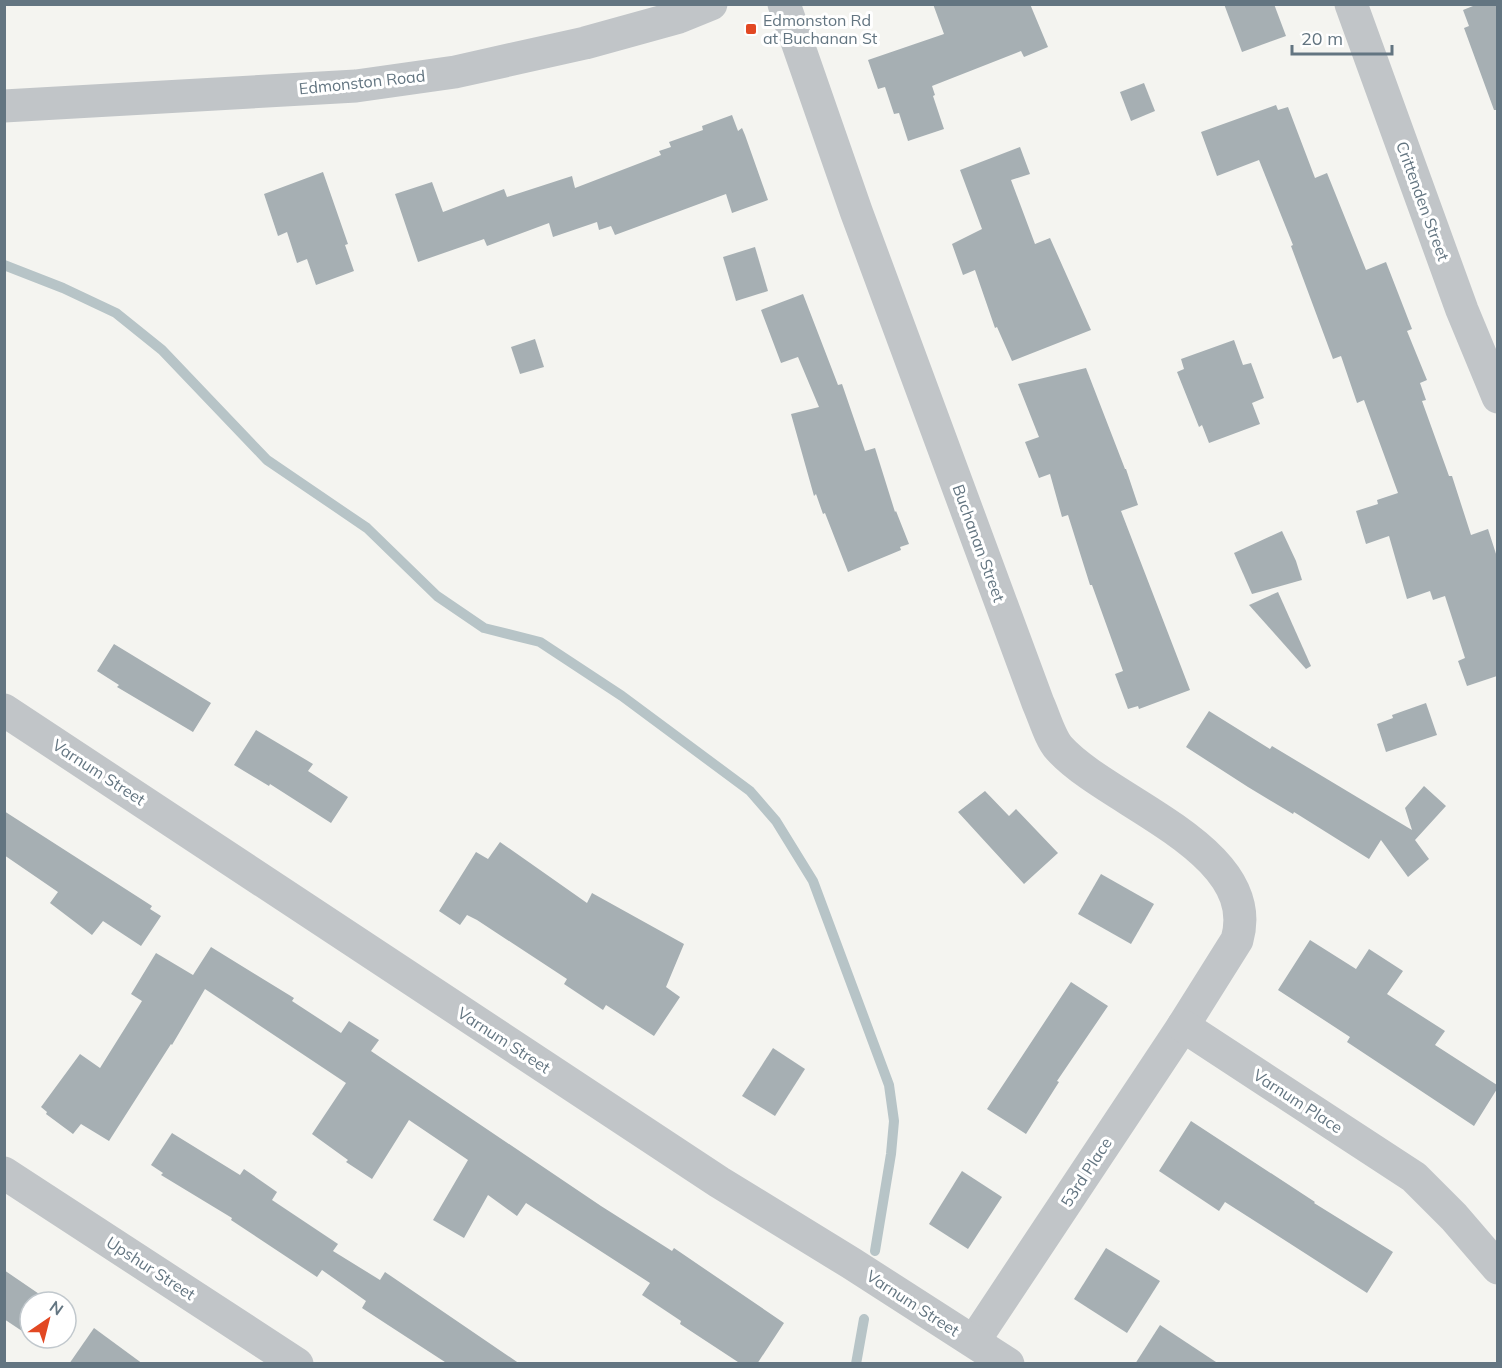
<svg xmlns="http://www.w3.org/2000/svg" width="1502" height="1368" font-family="Mulish,sans-serif">
<style>
.lines{fill:none;stroke-linecap:round;stroke-linejoin:round}
.stream{stroke:#b7c4c7;stroke-width:10}
.building{fill:#a6afb3}
.minor{stroke:#c1c5c8;stroke-width:33}
.poi-dot{fill:#e24823;stroke:#fff;stroke-width:2}
.labels{text-anchor:middle;stroke-width:6;stroke-linejoin:round;paint-order:stroke}
.poi-label{font-size:16px;fill:#637581;stroke:#fff;text-anchor:start}
.street-label{font-size:16px;fill:#637581;stroke:#fff}
</style>
<rect width="100%" height="100%" fill="#f4f4f0"/>
<g class="lines">
<!-- stream -->
<g class="stream">
<path d="M 4,265 L 63,288 L 116,313 L 162,350 L 267,460 L 367,528 L 437,596 L 484,628 L 540,642 L 622,696 L 750,791 L 776,821 L 813,881 L 889,1085 L 894,1121 L 891,1154 L 875,1251"/>
<path d="M 856,1364 L 864,1319"/>
</g>
</g>
<!-- building -->
<g class="building">
<path d="M 933,4 L 1030,4 L 1048,47 L 1024,57 L 1021,51 L 932,86 L 935,95 L 933,96 L 944,129 L 908,141 L 899,113 L 894,114 L 885,87 L 878,89 L 868,60 L 944,34 Z"/>
<path d="M 1224,4 L 1274,4 L 1286,36 L 1242,52 Z"/>
<path d="M 1478,4 L 1497,4 L 1497,110 L 1494,110 L 1464,28 L 1469,26 L 1463,10 Z"/>
<path d="M 1144,83 L 1155,111 L 1131,121 L 1120,92 Z"/>
<path d="M 1276,105 L 1278,110 L 1288,107 L 1315,178 L 1327,173 L 1366,270 L 1386,262 L 1412,329 L 1407,331 L 1427,380 L 1420,383 L 1426,400 L 1422,401 L 1449,476 L 1452,476 L 1471,535 L 1488,529 L 1497,557 L 1497,676 L 1467,686 L 1458,661 L 1465,658 L 1445,596 L 1433,600 L 1430,591 L 1407,599 L 1389,536 L 1366,544 L 1356,511 L 1378,504 L 1377,500 L 1398,493 L 1364,400 L 1357,403 L 1341,356 L 1333,359 L 1291,246 L 1293,245 L 1259,160 L 1217,176 L 1201,132 Z"/>
<path d="M 732,115 L 738,131 L 742,128 L 745,135 L 768,200 L 732,213 L 726,194 L 615,235 L 611,226 L 599,230 L 597,222 L 553,237 L 549,223 L 487,246 L 484,239 L 418,262 L 395,194 L 432,182 L 443,212 L 504,189 L 507,197 L 572,176 L 575,188 L 661,155 L 659,151 L 671,147 L 669,142 L 703,130 L 702,126 Z"/>
<path d="M 1020,147 L 1030,174 L 1011,180 L 1035,244 L 1050,238 L 1091,330 L 1012,361 L 997,327 L 995,328 L 975,270 L 963,275 L 952,244 L 982,229 L 960,170 Z"/>
<path d="M 323,172 L 348,244 L 345,245 L 354,271 L 316,285 L 307,259 L 297,263 L 287,232 L 278,236 L 264,194 Z"/>
<path d="M 755,247 L 768,291 L 736,301 L 723,257 Z"/>
<path d="M 803,294 L 838,385 L 842,384 L 865,451 L 875,448 L 895,512 L 896,511 L 909,544 L 900,547 L 901,550 L 848,572 L 825,513 L 823,514 L 816,494 L 814,496 L 791,414 L 819,407 L 798,357 L 781,363 L 761,310 Z"/>
<path d="M 535,339 L 544,367 L 520,374 L 511,347 Z"/>
<path d="M 1234,340 L 1243,365 L 1251,363 L 1264,398 L 1252,403 L 1260,424 L 1209,443 L 1202,425 L 1199,427 L 1177,372 L 1184,369 L 1181,359 Z"/>
<path d="M 1086,368 L 1125,469 L 1126,469 L 1138,505 L 1121,511 L 1190,690 L 1139,709 L 1138,706 L 1128,709 L 1115,674 L 1123,671 L 1092,585 L 1090,585 L 1068,515 L 1062,517 L 1050,474 L 1039,478 L 1025,442 L 1039,437 L 1018,384 Z"/>
<path d="M 1282,531 L 1296,561 L 1302,580 L 1252,594 L 1234,553 Z"/>
<path d="M 1278,592 L 1311,666 L 1306,669 L 1249,605 Z"/>
<path d="M 114,644 L 211,703 L 193,732 L 117,687 L 119,685 L 97,671 Z"/>
<path d="M 1426,703 L 1437,735 L 1386,752 L 1377,724 L 1393,718 L 1392,715 Z"/>
<path d="M 1209,711 L 1270,749 L 1272,746 L 1412,830 L 1405,808 L 1424,786 L 1446,806 L 1415,840 L 1429,859 L 1408,877 L 1381,840 L 1369,859 L 1294,812 L 1293,814 L 1248,787 L 1186,747 Z"/>
<path d="M 256,730 L 313,764 L 308,771 L 348,797 L 331,823 L 270,784 L 269,786 L 234,765 Z"/>
<path d="M 985,791 L 1009,816 L 1016,809 L 1058,853 L 1024,884 L 958,812 Z"/>
<path d="M 4,811 L 152,906 L 150,909 L 161,916 L 141,946 L 103,921 L 92,935 L 50,903 L 58,892 L 4,855 Z"/>
<path d="M 500,842 L 587,903 L 592,893 L 684,944 L 666,987 L 680,997 L 654,1036 L 606,1005 L 603,1010 L 564,984 L 567,979 L 477,920 L 467,915 L 460,925 L 439,911 L 476,852 L 488,859 Z"/>
<path d="M 1101,874 L 1154,904 L 1131,944 L 1078,914 Z"/>
<path d="M 1310,940 L 1356,969 L 1369,949 L 1403,971 L 1387,994 L 1445,1031 L 1435,1045 L 1497,1085 L 1497,1089 L 1474,1126 L 1347,1042 L 1350,1037 L 1278,990 Z"/>
<path d="M 211,947 L 294,998 L 292,1001 L 341,1033 L 349,1021 L 379,1040 L 371,1051 L 601,1206 L 672,1251 L 674,1248 L 784,1323 L 757,1364 L 741,1364 L 680,1324 L 681,1321 L 642,1295 L 650,1283 L 526,1203 L 517,1216 L 488,1195 L 464,1238 L 433,1220 L 468,1160 L 409,1120 L 372,1179 L 346,1162 L 348,1160 L 312,1134 L 346,1083 L 205,989 L 172,1045 L 171,1044 L 109,1141 L 81,1124 L 73,1134 L 46,1114 L 47,1112 L 41,1107 L 80,1054 L 100,1068 L 142,1001 L 131,994 L 156,953 L 193,975 Z"/>
<path d="M 1071,982 L 1108,1006 L 1057,1081 L 1059,1082 L 1026,1134 L 987,1109 Z"/>
<path d="M 773,1048 L 805,1069 L 775,1116 L 742,1096 Z"/>
<path d="M 1191,1121 L 1315,1202 L 1314,1203 L 1393,1252 L 1367,1293 L 1225,1202 L 1219,1211 L 1159,1171 Z"/>
<path d="M 172,1133 L 240,1175 L 244,1169 L 277,1192 L 272,1200 L 338,1244 L 333,1251 L 380,1280 L 385,1272 L 520,1364 L 448,1364 L 388,1325 L 362,1308 L 366,1301 L 322,1270 L 317,1277 L 231,1220 L 232,1218 L 161,1175 L 163,1173 L 151,1165 Z"/>
<path d="M 962,1171 L 1002,1197 L 968,1249 L 929,1224 Z"/>
<path d="M 1106,1248 L 1160,1281 L 1127,1333 L 1074,1299 Z"/>
<path d="M 4,1270 L 45,1298 L 42,1302 L 30,1302 L 30,1320 L 22,1331 L 4,1319 Z"/>
<path d="M 1160,1325 L 1219,1364 L 1135,1364 Z"/>
<path d="M 94,1328 L 143,1364 L 69,1364 Z"/>
</g>
<g class="lines">
<!-- minor -->
<g class="minor">
<path d="M 784,4 L 856,211 L 1038,703 C 1044,716 1050,738 1059,748 C 1108,803 1263,849 1237,940 L 1183,1026 L 974,1341"/>
<path d="M 1351,4 L 1462,310 L 1498,397"/>
<path d="M 4,106 L 356,86 L 455,72 L 585,43 L 679,17 L 711,4"/>
<path d="M 4,710 L 719,1182 L 851,1263 L 1008,1364"/>
<path d="M 1183,1026 L 1414,1177 L 1454,1217 L 1498,1268"/>
<path d="M 4,1173 L 297,1364"/>
</g>
</g>
<!-- markers -->
<rect class="poi-dot" x="745" y="23" width="12" height="12" rx="3"/>
<g class="labels">
<!-- poi labels -->
<g class="poi-label">
<text x="763" y="26">Edmonston Rd<tspan x="763" dy="18">at Buchanan St</tspan></text>
</g>
<!-- street labels -->
<g class="street-label">
<text transform="translate(362 82) rotate(-6)" y="6">Edmonston Road</text>
<text transform="translate(1423 201) rotate(70)" y="6">Crittenden Street</text>
<text transform="translate(979 543) rotate(70)" y="6">Buchanan Street</text>
<text transform="translate(99 772) rotate(33)" y="6">Varnum Street</text>
<text transform="translate(504 1040) rotate(33)" y="6">Varnum Street</text>
<text transform="translate(1298 1101) rotate(33)" y="6">Varnum Place</text>
<text transform="translate(1086 1172) rotate(-57)" y="6">53rd Place</text>
<text transform="translate(151 1268) rotate(33)" y="6">Upshur Street</text>
<text transform="translate(913 1303) rotate(33)" y="6">Varnum Street</text>
</g>
</g>
<!-- border -->
<rect width="1502" height="1368" fill="none" stroke="#637581" stroke-width="12"/>
<!-- north arrow -->
<g transform="translate(48 1320) rotate(35)"><circle r="28" fill="#ffffff" stroke="#c1c8cd" stroke-width="1.5"/>
<path d="M0-4.5L10 22L0 15L-10 22Z" fill="#e24823"/>
<text y="-9" font-size="16" font-weight="bold" text-anchor="middle" fill="#637581">N</text>
</g>
<!-- scale -->
<path d="M1292 45v9h100v-9" fill="none" stroke="#637581" stroke-width="3"/>
<text x="1301" y="45" font-size="18" fill="#637581" stroke="#ffffff" stroke-width="4.5" paint-order="stroke">20 m</text>
</svg>
